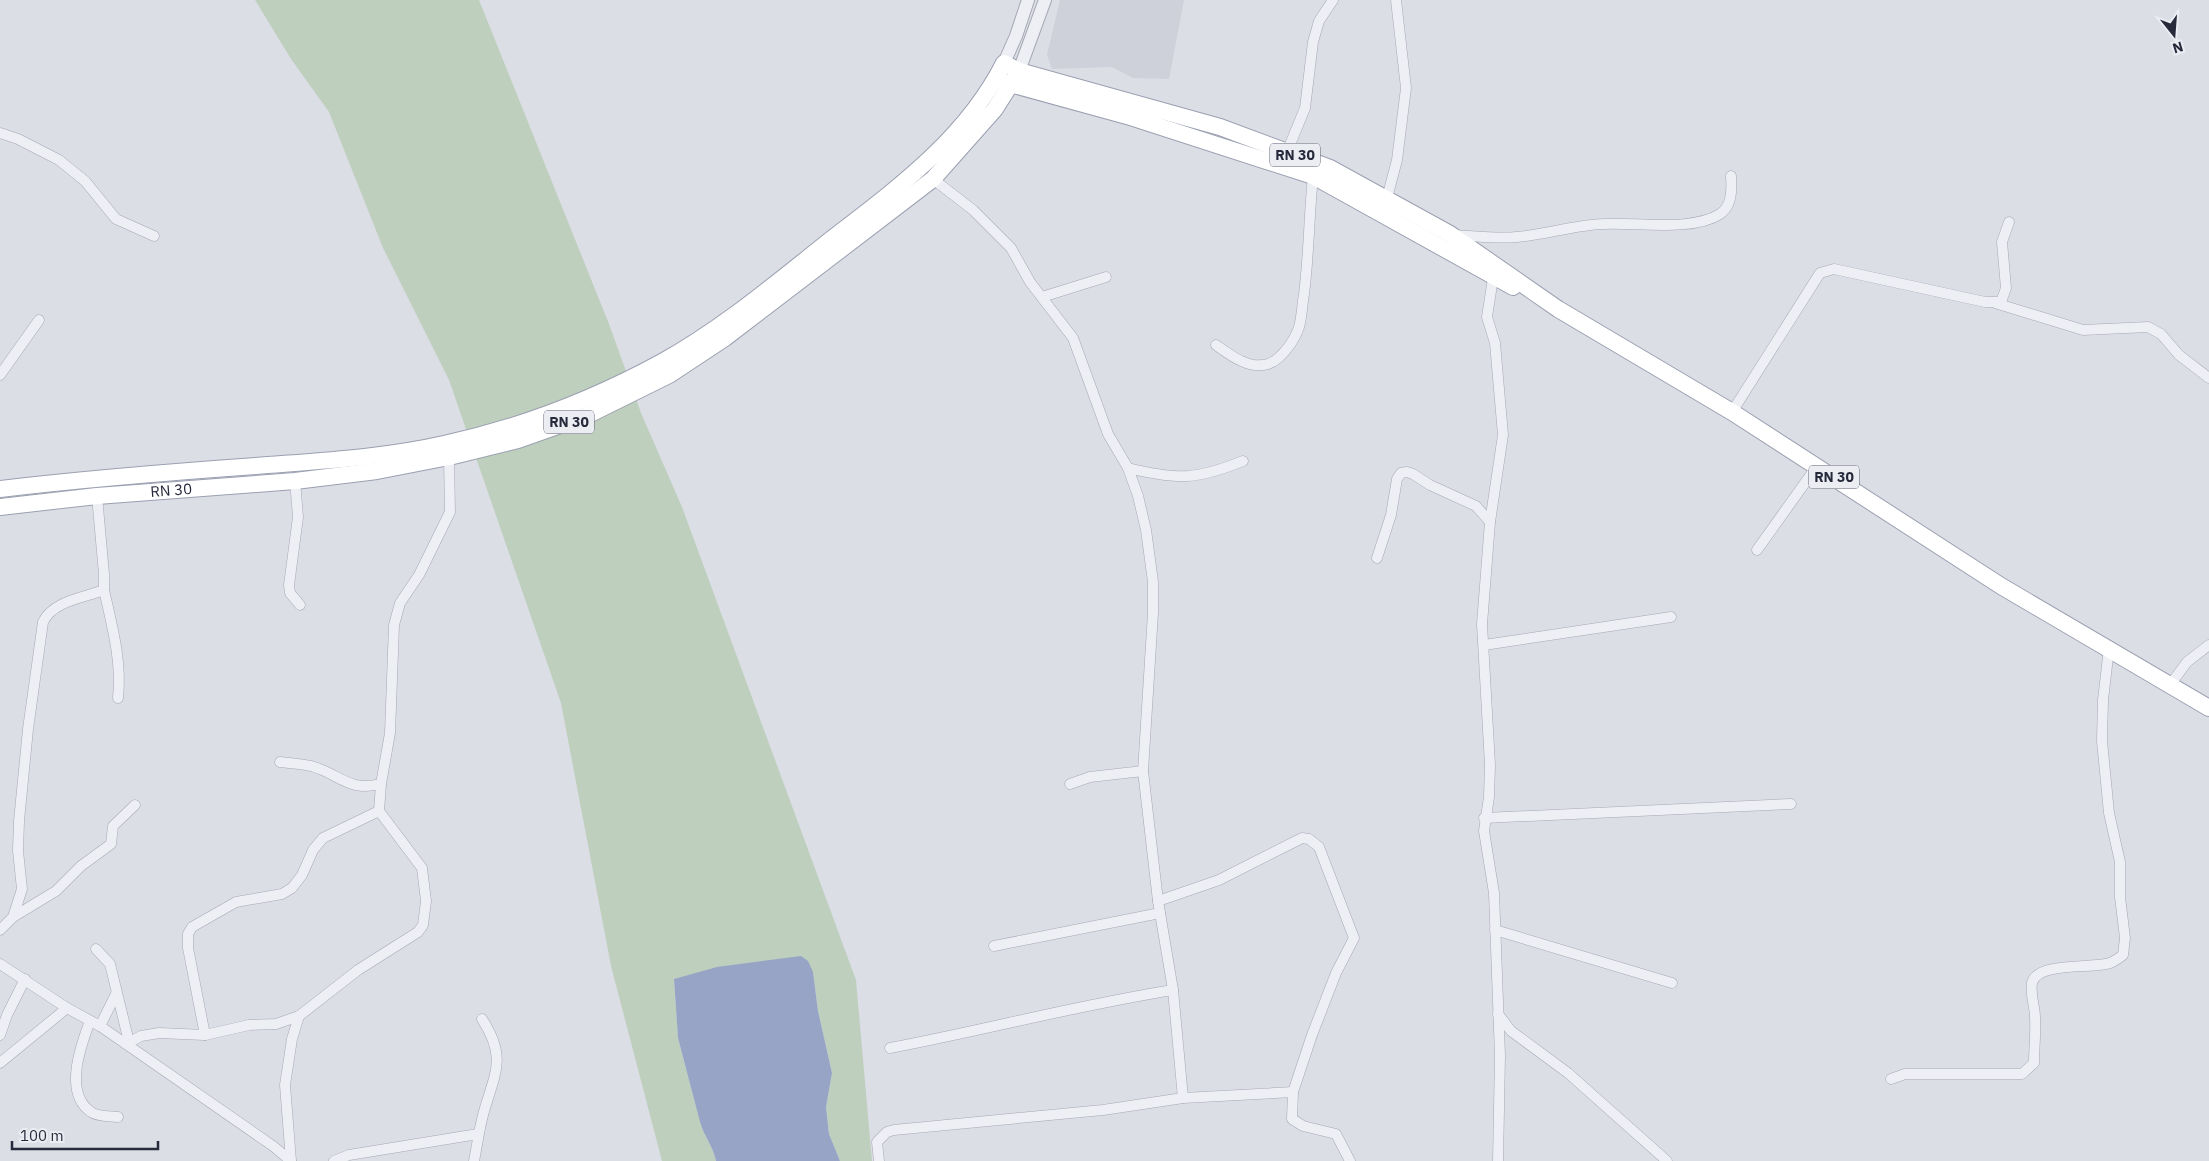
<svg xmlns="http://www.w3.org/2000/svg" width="2209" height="1161" font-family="'IBM Plex Sans',sans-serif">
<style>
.built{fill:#ced0da}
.green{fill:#becfbd}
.water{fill:#97a4c5}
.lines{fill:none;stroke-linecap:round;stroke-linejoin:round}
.minor-casing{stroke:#a5a8b3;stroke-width:11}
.tertiary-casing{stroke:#a5a8b3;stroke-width:14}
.primary-casing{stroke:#9ba0b1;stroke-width:18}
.minor{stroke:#eeeff4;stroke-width:10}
.tertiary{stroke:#eeeff4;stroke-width:12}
.primary{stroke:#fff;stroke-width:16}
.labels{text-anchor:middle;stroke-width:4.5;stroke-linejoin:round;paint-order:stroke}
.shield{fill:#ebedf3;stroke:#616472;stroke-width:1}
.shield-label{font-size:14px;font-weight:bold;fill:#262a3b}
.street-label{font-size:15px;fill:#262a3b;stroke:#ebedf3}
</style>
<rect width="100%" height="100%" fill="#dcdee6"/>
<!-- built -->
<path class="built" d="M 1060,0 L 1184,0 L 1169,79 L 1133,78 L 1112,67 L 1052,69 L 1047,55 Z"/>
<!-- green -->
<path class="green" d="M 255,0 L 479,0 L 609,324 L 641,413 L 682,507 L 856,980 L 872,1161 L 840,1161 L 829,1134 L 826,1107 L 832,1073 L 818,1011 L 813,972 L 674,979 L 678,1038 L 700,1122 C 704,1136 713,1146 716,1161 L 662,1161 L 611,966 L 561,703 L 449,380 L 383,248 L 329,112 L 291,59 Z"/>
<!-- water -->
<path class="water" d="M 801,956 L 808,961 L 813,972 L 818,1011 L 832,1073 L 826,1107 L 829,1134 L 840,1161 L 716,1161 C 713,1146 704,1136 700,1122 L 678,1038 L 674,979 L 717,967 Z"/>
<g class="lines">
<defs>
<g id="minor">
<path d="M 0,133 L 18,139 L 59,160 L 85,181 L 116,219 L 154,236"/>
<path d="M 1287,152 L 1305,108 L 1313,42 L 1319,21 L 1333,0"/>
<path d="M 933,179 L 973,210 L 1011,248 L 1030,282 L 1073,338 L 1108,434 L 1128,468 L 1138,496 L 1146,530 L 1153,582 L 1153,613 L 1143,771 L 1158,901 L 1173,990 L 1183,1098"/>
<path d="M 1387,198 L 1397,160 L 1406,88 L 1396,0"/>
<path d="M 1453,235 C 1475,236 1495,239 1517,237 C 1546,235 1573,225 1603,224 C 1636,222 1692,232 1720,214 C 1732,206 1732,190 1731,176"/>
<path d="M 1493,278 L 1487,317 L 1495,343 L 1503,435 L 1490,522 L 1482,624 L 1490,765 L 1489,797 L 1484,831 L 1494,893 L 1500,1056 L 1498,1161"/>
<path d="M 1042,297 L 1106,277"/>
<path d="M 1995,303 L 2083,330 L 2148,327 L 2161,334 L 2179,355 L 2209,378"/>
<path d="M 1216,345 C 1230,355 1249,370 1268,364 C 1281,360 1295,340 1299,327 C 1302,317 1302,304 1304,294 C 1309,255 1309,215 1313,176"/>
<path d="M 0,375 L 39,320"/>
<path d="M 1732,412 L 1820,273 L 1834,269 L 1985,302 L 2001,302 L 2006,288 L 2002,242 L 2009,222"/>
<path d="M 1128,468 C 1177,480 1196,480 1243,461"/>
<path d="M 295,481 L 298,517 L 289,585 L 290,593 L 300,605"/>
<path d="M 1757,550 L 1817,466"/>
<path d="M 1377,558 L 1391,515 L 1397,479 L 1401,473 L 1407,472 L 1413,474 L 1430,485 L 1476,506 L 1490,522"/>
<path d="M 104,590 C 112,626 122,661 118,698"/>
<path d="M 1484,645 L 1671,617"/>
<path d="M 2170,685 L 2187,662 L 2209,645"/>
<path d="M 280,762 C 290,763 301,764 311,766 C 340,774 348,792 381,784"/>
<path d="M 1070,784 L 1090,777 L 1143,771"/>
<path d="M 1484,818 L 1791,804"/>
<path d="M 1158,901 L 1219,880 L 1302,838 L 1309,839 L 1319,847 L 1354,938 L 1336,973 L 1312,1035 L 1293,1092 L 1292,1119 L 1303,1126 L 1336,1134 L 1350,1161"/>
<path d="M 13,917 L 22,889 L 18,851 L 19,821 L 28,729 L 43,622 C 53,601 83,598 104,590 L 104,574 L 97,496"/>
<path d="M 0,930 L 13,917 L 56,891 L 81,866 L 111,844 L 113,826 L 135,805"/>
<path d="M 1495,930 L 1672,983"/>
<path d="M 994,946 L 1160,913"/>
<path d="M 96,949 L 110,964 L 129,1042"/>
<path d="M 0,964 L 67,1008 L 100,1026 L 273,1146 L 291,1161"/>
<path d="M 1498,1014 L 1511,1031 L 1568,1073 L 1667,1161"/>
<path d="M 90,1021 C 81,1045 63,1093 91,1112 C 98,1117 110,1116 118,1117"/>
<path d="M 100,1026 L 116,994"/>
<path d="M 0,1035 L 7,1015 L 25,979"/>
<path d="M 205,1035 L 188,948 L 188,934 L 192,927 L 236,902 L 282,894 L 292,888 L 302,875 L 313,850 L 323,838 L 379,811"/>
<path d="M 126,1044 L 141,1036 L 159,1033 L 205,1035 L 249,1025 L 276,1024 L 299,1016 L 358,970 L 418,932 L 423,925 L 426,901 L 422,868 L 379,811 L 381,784 L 390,733 L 394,625 L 400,603 L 419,575 L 450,512 L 449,457"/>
<path d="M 890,1048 C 985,1030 1078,1005 1173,990"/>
<path d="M 0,1063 L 67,1008"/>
<path d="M 1891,1079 L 1905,1074 L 2022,1074 L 2034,1063 C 2034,1048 2036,1033 2035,1017 C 2035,1007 2030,994 2032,983 C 2037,961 2094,969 2110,963 C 2115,961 2119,958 2123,955 L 2125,938 L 2120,897 L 2120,862 L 2109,813 L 2102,741 L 2103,700 L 2109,648"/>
<path d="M 291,1161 L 285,1085 L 292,1039 L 299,1016"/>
<path d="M 334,1161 L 349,1155 L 478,1134"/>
<path d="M 474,1161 C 477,1146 479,1130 483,1115 C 494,1074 508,1059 482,1019"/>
<path d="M 879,1161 L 877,1142 L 887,1132 L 894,1130 L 1103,1110 L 1183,1098 L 1293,1092"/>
</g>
<g id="tertiary">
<path d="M 1004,63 L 1016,36 L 1028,0"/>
<path d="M 1019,71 L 1045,0"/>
</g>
<g id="primary">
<path d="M 1003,82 L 1127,116 L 1313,176 L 1513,287"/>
<path d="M 0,489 C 85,479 171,472 256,466 C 319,461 382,458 444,444 C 519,428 594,399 662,362 C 722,329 776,283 829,241 C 895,190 965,140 1004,63 L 1019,71 L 1220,127 L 1330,168 L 1450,234 L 1558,309 L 1732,412 L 2001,586 L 2209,708"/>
<path id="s1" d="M 0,507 L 97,496 L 295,481 L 377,471 L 449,457 L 518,440 L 586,416 L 669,375 L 725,338 L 933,179 L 995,109 L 1019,71"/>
</g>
</defs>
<!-- minor casing -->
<use href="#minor" class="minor-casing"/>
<!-- tertiary casing -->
<use href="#tertiary" class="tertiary-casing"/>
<!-- primary casing -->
<use href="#primary" class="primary-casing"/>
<!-- minor -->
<use href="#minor" class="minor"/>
<!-- tertiary -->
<use href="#tertiary" class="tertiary"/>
<!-- primary -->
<use href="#primary" class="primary"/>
</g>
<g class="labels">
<!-- shield labels -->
<g class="shield">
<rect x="1270" y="143.5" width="50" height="23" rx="4"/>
<rect x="544" y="410.5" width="50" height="23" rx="4"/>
<rect x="1809" y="465.5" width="50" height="23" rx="4"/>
</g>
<g class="shield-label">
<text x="1295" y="160">RN 30</text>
<text x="569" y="427">RN 30</text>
<text x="1834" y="482">RN 30</text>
</g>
<!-- street labels -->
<g class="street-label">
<text dy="5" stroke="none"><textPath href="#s1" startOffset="172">RN 30</textPath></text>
</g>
</g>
<!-- north arrow -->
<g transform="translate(2174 35) rotate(163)" stroke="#ebedf3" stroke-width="4" paint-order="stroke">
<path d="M0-4L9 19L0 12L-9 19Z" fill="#262a3b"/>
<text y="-8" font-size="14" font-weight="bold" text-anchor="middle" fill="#262a3b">N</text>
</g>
<!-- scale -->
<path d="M12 1141v8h146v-8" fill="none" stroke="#262a3b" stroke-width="2.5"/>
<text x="20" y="1141" font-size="15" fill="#262a3b" stroke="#ebedf3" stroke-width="4" paint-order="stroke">100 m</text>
</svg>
